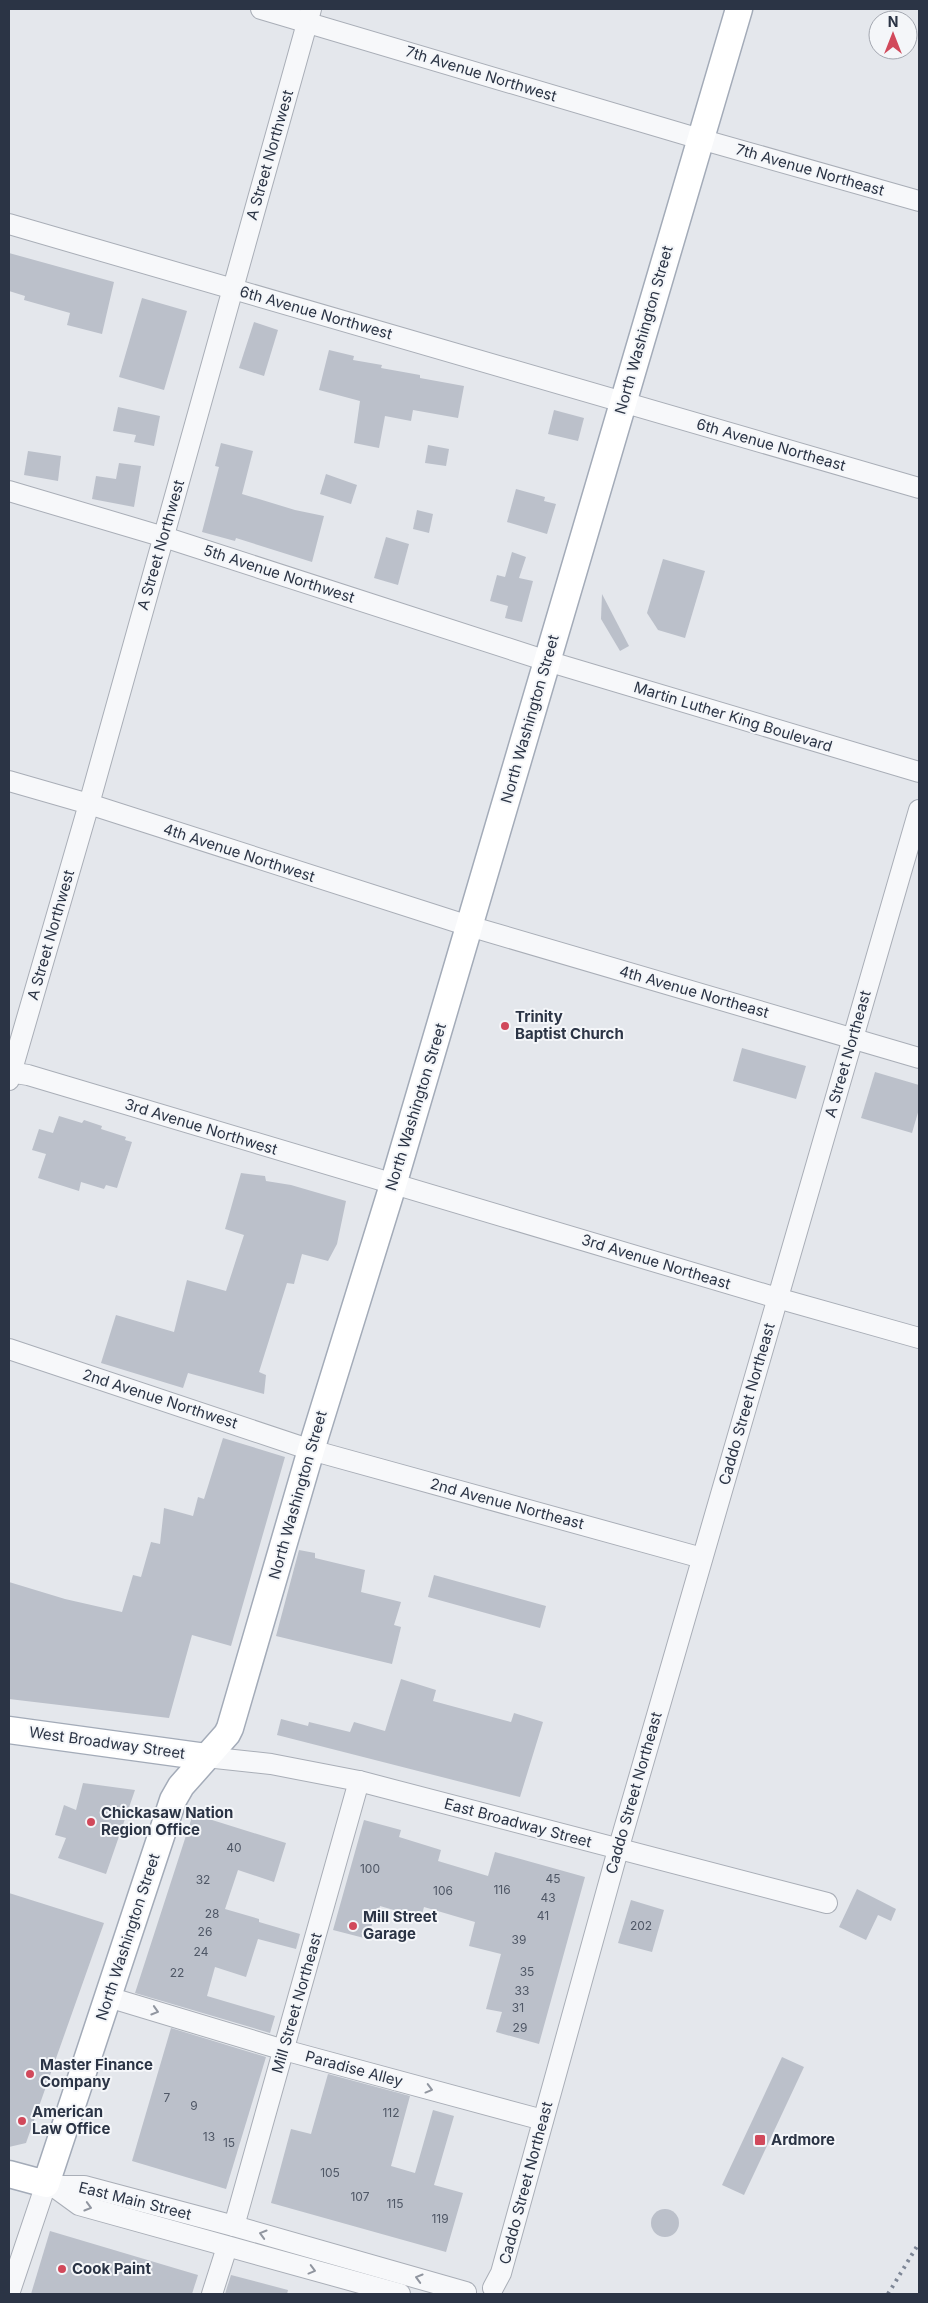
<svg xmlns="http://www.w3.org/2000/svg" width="928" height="2303" font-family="Inter,sans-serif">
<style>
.building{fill:#bbc0ca}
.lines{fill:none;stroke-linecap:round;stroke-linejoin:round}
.minor-casing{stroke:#a9aeb7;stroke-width:22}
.major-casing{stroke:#a3abb8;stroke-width:29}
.minor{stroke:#f7f8fa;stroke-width:20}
.major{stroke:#fff;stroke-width:26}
.rail{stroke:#7d8696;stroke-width:4;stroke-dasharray:2.5 5;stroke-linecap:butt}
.oneway{stroke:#9196a0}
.poi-dot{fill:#d1495b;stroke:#f4f6f9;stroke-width:2}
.labels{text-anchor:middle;stroke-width:4;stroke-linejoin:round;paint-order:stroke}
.number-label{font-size:12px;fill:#4f5766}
.street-label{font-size:15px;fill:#2b3445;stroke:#f4f6f9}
.poi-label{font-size:15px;font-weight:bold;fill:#2b3445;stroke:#f4f6f9;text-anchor:start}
</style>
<rect width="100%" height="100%" fill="#e4e7ec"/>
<!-- building -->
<g class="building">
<path d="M 9,253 L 114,282 L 102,334 L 67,325 L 70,313 L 24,300 L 25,296 L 9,291 Z"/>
<path d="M 142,298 L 187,311 L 164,390 L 119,377 Z"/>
<path d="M 254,322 L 278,330 L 264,376 L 239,368 Z"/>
<path d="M 329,350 L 354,356 L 353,360 L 382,365 L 381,368 L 420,375 L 420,378 L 464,386 L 458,418 L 413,410 L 411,421 L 385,416 L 379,448 L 354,443 L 360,401 L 319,390 Z"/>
<path d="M 118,407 L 160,416 L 154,446 L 134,442 L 136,435 L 113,431 Z"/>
<path d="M 554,410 L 584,418 L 578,441 L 548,434 Z"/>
<path d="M 221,443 L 253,451 L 242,494 L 295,510 L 324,516 L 312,562 L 236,538 L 235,541 L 202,532 L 219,467 L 215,466 Z"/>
<path d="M 428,445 L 449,449 L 446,466 L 425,463 Z"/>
<path d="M 28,451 L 61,456 L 58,481 L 24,475 Z"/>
<path d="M 119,463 L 141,466 L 134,507 L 92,499 L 96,476 L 116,479 Z"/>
<path d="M 326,474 L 357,485 L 351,504 L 320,494 Z"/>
<path d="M 516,489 L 545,497 L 544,501 L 556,504 L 547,534 L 507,522 Z"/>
<path d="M 417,510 L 433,514 L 429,533 L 413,529 Z"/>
<path d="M 386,537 L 409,544 L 398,585 L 374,578 Z"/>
<path d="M 512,552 L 526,557 L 519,578 L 533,581 L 522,622 L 505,618 L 508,606 L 490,601 L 497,575 L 505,577 Z"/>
<path d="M 663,559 L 705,571 L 685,638 L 658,630 L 647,613 Z"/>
<path d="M 602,594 L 629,646 L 620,651 L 601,619 Z"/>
<path d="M 742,1048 L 806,1066 L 796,1099 L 733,1081 Z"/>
<path d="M 875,1072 L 919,1085 L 919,1109 L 912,1133 L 861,1118 Z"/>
<path d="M 59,1116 L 82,1123 L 84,1120 L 102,1126 L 101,1129 L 126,1137 L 125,1140 L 132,1142 L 117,1188 L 106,1185 L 104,1189 L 81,1182 L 79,1191 L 38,1178 L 46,1154 L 32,1150 L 39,1129 L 53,1133 Z"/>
<path d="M 241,1173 L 265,1176 L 266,1181 L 291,1185 L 346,1201 L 337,1244 L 328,1261 L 302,1254 L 294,1284 L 287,1283 L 259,1372 L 266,1375 L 264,1394 L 188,1373 L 183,1388 L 101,1363 L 116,1315 L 174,1332 L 187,1280 L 226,1291 L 244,1235 L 225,1229 Z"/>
<path d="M 223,1438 L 285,1457 L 231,1646 L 192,1635 L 169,1718 L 9,1699 L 9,1582 L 65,1599 L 122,1612 L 133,1575 L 141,1577 L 151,1542 L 160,1544 L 164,1508 L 193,1516 L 198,1497 L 204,1499 Z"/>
<path d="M 299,1550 L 315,1553 L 315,1558 L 365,1570 L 361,1592 L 401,1602 L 394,1625 L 401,1627 L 392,1664 L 276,1636 Z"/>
<path d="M 434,1575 L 546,1606 L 540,1628 L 428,1597 Z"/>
<path d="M 401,1679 L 436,1690 L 433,1701 L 511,1722 L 514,1713 L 543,1722 L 520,1797 L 277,1735 L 281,1719 L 308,1726 L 309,1722 L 350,1732 L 354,1722 L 385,1731 Z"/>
<path d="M 83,1783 L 135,1790 L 106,1874 L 58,1858 L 66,1838 L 55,1835 L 64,1805 L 76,1810 Z"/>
<path d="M 193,1814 L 286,1843 L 274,1882 L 238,1870 L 225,1909 L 259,1919 L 259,1922 L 300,1934 L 296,1949 L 258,1939 L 246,1977 L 215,1967 L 207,1996 L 275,2016 L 270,2033 L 135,1993 Z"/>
<path d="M 364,1820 L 401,1830 L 399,1837 L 441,1850 L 438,1861 L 488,1876 L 495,1852 L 585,1877 L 539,2044 L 496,2032 L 502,2012 L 486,2009 L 501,1954 L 469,1946 L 475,1922 L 424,1907 L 421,1918 L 380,1906 L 377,1918 L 374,1917 L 368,1939 L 333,1930 Z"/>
<path d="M 857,1889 L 896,1909 L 891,1921 L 878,1915 L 866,1940 L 839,1927 Z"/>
<path d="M 9,1893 L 104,1923 L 26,2143 L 9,2147 Z"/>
<path d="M 631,1900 L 664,1910 L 652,1952 L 618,1943 Z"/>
<path d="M 171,2028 L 266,2057 L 226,2189 L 132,2161 Z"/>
<path d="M 782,2057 L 804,2067 L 744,2195 L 722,2185 Z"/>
<path d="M 328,2074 L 410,2096 L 391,2166 L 415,2173 L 433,2110 L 454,2116 L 434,2185 L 463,2193 L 446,2252 L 271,2203 L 291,2129 L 311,2134 Z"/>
<circle cx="665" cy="2223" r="14"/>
<path d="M 50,2231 L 198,2275 L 192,2294 L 31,2294 Z"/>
<path d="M 231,2275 L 288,2290 L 287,2294 L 225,2294 Z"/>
</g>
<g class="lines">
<defs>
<g id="minor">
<path d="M 261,9 L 700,139 L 919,201"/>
<path d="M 9,224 L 919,488"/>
<path d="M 9,491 L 164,537 L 547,661 L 919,772"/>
<path d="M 9,781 L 89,804 L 469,926 L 919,1058"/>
<path d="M 9,1072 L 28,1075 L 777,1298 L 919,1338"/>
<path d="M 9,1080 L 89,804 L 311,9"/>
<path d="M 9,1349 L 311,1450 L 702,1558"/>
<path d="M 206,1757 L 271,1764 L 359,1781 L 827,1903"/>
<path d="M 108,1997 L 284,2050 L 543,2120"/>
<path d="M 46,2184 L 59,2186 L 84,2186 L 234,2226 L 466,2292"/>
<path d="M 48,2185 L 57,2189 L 79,2205 L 400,2294"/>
<path d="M 234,2226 L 359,1781"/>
<path d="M 493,2288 L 501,2273 L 618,1850 L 919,810"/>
<path d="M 9,2294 L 46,2184"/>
<path d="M 212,2294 L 227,2247"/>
</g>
<g id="major">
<path d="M 9,1730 L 206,1757"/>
<path d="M 9,2174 L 46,2184 L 173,1800 L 181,1786 L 227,1734 L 230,1728 L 311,1450 L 393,1185 L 739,9"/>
</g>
</defs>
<!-- minor casing -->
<use href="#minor" class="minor-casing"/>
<!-- major casing -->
<use href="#major" class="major-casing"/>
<!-- minor -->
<use href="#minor" class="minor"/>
<!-- major -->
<use href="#major" class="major"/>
<!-- rail -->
<path class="rail" d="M 888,2294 L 919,2243"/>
</g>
<!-- one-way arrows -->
<defs><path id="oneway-chevron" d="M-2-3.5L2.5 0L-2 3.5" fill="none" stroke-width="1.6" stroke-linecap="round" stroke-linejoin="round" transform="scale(1.25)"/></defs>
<g class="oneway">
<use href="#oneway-chevron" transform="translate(155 2011) rotate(17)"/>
<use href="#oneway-chevron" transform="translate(429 2089) rotate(15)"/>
<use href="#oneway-chevron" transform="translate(88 2207) rotate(16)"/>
<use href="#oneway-chevron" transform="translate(263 2234) rotate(-164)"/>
<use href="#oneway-chevron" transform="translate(312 2270) rotate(15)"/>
<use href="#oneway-chevron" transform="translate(419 2278) rotate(-164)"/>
</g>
<!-- markers -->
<g class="poi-dot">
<circle cx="505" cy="1026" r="5"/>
<circle cx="91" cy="1822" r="5"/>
<circle cx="353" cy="1926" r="5"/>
<circle cx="30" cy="2074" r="5"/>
<circle cx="22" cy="2121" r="5"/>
<rect x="754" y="2134" width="12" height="12" rx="2.5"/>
<circle cx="62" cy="2269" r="5"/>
</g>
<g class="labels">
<!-- number labels -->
<g class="number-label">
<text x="234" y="1852">40</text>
<text x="370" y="1873">100</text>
<text x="553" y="1883">45</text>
<text x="203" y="1884">32</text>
<text x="502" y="1894">116</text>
<text x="443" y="1895">106</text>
<text x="548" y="1902">43</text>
<text x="212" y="1918">28</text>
<text x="543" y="1920">41</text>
<text x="641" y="1930">202</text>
<text x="205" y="1936">26</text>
<text x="519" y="1944">39</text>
<text x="201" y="1956">24</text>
<text x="527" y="1976">35</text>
<text x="177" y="1977">22</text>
<text x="522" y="1995">33</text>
<text x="518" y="2012">31</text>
<text x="520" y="2032">29</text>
<text x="167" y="2102">7</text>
<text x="194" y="2110">9</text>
<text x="391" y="2117">112</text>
<text x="209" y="2141">13</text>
<text x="229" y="2147">15</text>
<text x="330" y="2177">105</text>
<text x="360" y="2201">107</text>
<text x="395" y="2208">115</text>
<text x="440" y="2223">119</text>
</g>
<!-- street labels -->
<g class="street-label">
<text transform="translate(481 74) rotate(17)" y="5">7th Avenue Northwest</text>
<text transform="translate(270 155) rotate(-74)" y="5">A Street Northwest</text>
<text transform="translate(810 170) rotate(16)" y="5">7th Avenue Northeast</text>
<text transform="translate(316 313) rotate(16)" y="5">6th Avenue Northwest</text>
<text transform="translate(644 330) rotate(-74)" y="5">North Washington Street</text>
<text transform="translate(771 445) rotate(16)" y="5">6th Avenue Northeast</text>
<text transform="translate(161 545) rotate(-74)" y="5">A Street Northwest</text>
<text transform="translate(279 574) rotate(18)" y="5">5th Avenue Northwest</text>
<text transform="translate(733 717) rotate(17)" y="5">Martin Luther King Boulevard</text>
<text transform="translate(530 719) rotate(-74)" y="5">North Washington Street</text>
<text transform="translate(239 853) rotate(18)" y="5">4th Avenue Northwest</text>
<text transform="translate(51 935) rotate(-74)" y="5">A Street Northwest</text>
<text transform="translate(694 992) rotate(16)" y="5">4th Avenue Northeast</text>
<text transform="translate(848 1054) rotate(-74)" y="5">A Street Northeast</text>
<text transform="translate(416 1107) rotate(-73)" y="5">North Washington Street</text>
<text transform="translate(201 1127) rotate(17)" y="5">3rd Avenue Northwest</text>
<text transform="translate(656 1262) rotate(17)" y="5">3rd Avenue Northeast</text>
<text transform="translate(160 1399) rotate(18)" y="5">2nd Avenue Northwest</text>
<text transform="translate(747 1404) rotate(-74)" y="5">Caddo Street Northeast</text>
<text transform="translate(298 1495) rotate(-74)" y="5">North Washington Street</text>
<text transform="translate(507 1504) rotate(15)" y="5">2nd Avenue Northeast</text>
<text transform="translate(107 1743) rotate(8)" y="5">West Broadway Street</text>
<text transform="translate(634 1793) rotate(-74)" y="5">Caddo Street Northeast</text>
<text transform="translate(518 1823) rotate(15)" y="5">East Broadway Street</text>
<text transform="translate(128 1937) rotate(-72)" y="5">North Washington Street</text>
<text transform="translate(297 2003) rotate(-74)" y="5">Mill Street Northeast</text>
<text transform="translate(354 2069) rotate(15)" y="5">Paradise Alley</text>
<text transform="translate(526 2183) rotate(-75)" y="5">Caddo Street Northeast</text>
<text transform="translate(135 2201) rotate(14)" y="5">East Main Street</text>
</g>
<!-- poi labels -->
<g class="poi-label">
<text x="515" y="1022">Trinity<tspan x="515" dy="17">Baptist Church</tspan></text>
<text x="101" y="1818">Chickasaw Nation<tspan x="101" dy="17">Region Office</tspan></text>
<text x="363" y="1922">Mill Street<tspan x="363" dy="17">Garage</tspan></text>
<text x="40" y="2070">Master Finance<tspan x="40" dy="17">Company</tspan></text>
<text x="32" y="2117">American<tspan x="32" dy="17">Law Office</tspan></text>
<text x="771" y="2145">Ardmore</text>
<text x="72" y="2274">Cook Paint</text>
</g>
</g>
<!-- border -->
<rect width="928" height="2303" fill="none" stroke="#2b3445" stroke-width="20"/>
<!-- north arrow -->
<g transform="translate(893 35)"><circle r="24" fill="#f4f6f9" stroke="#a4a8b1"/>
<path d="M0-4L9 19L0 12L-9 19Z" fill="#d1495b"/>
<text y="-8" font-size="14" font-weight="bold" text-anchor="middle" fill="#2b3445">N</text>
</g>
</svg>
